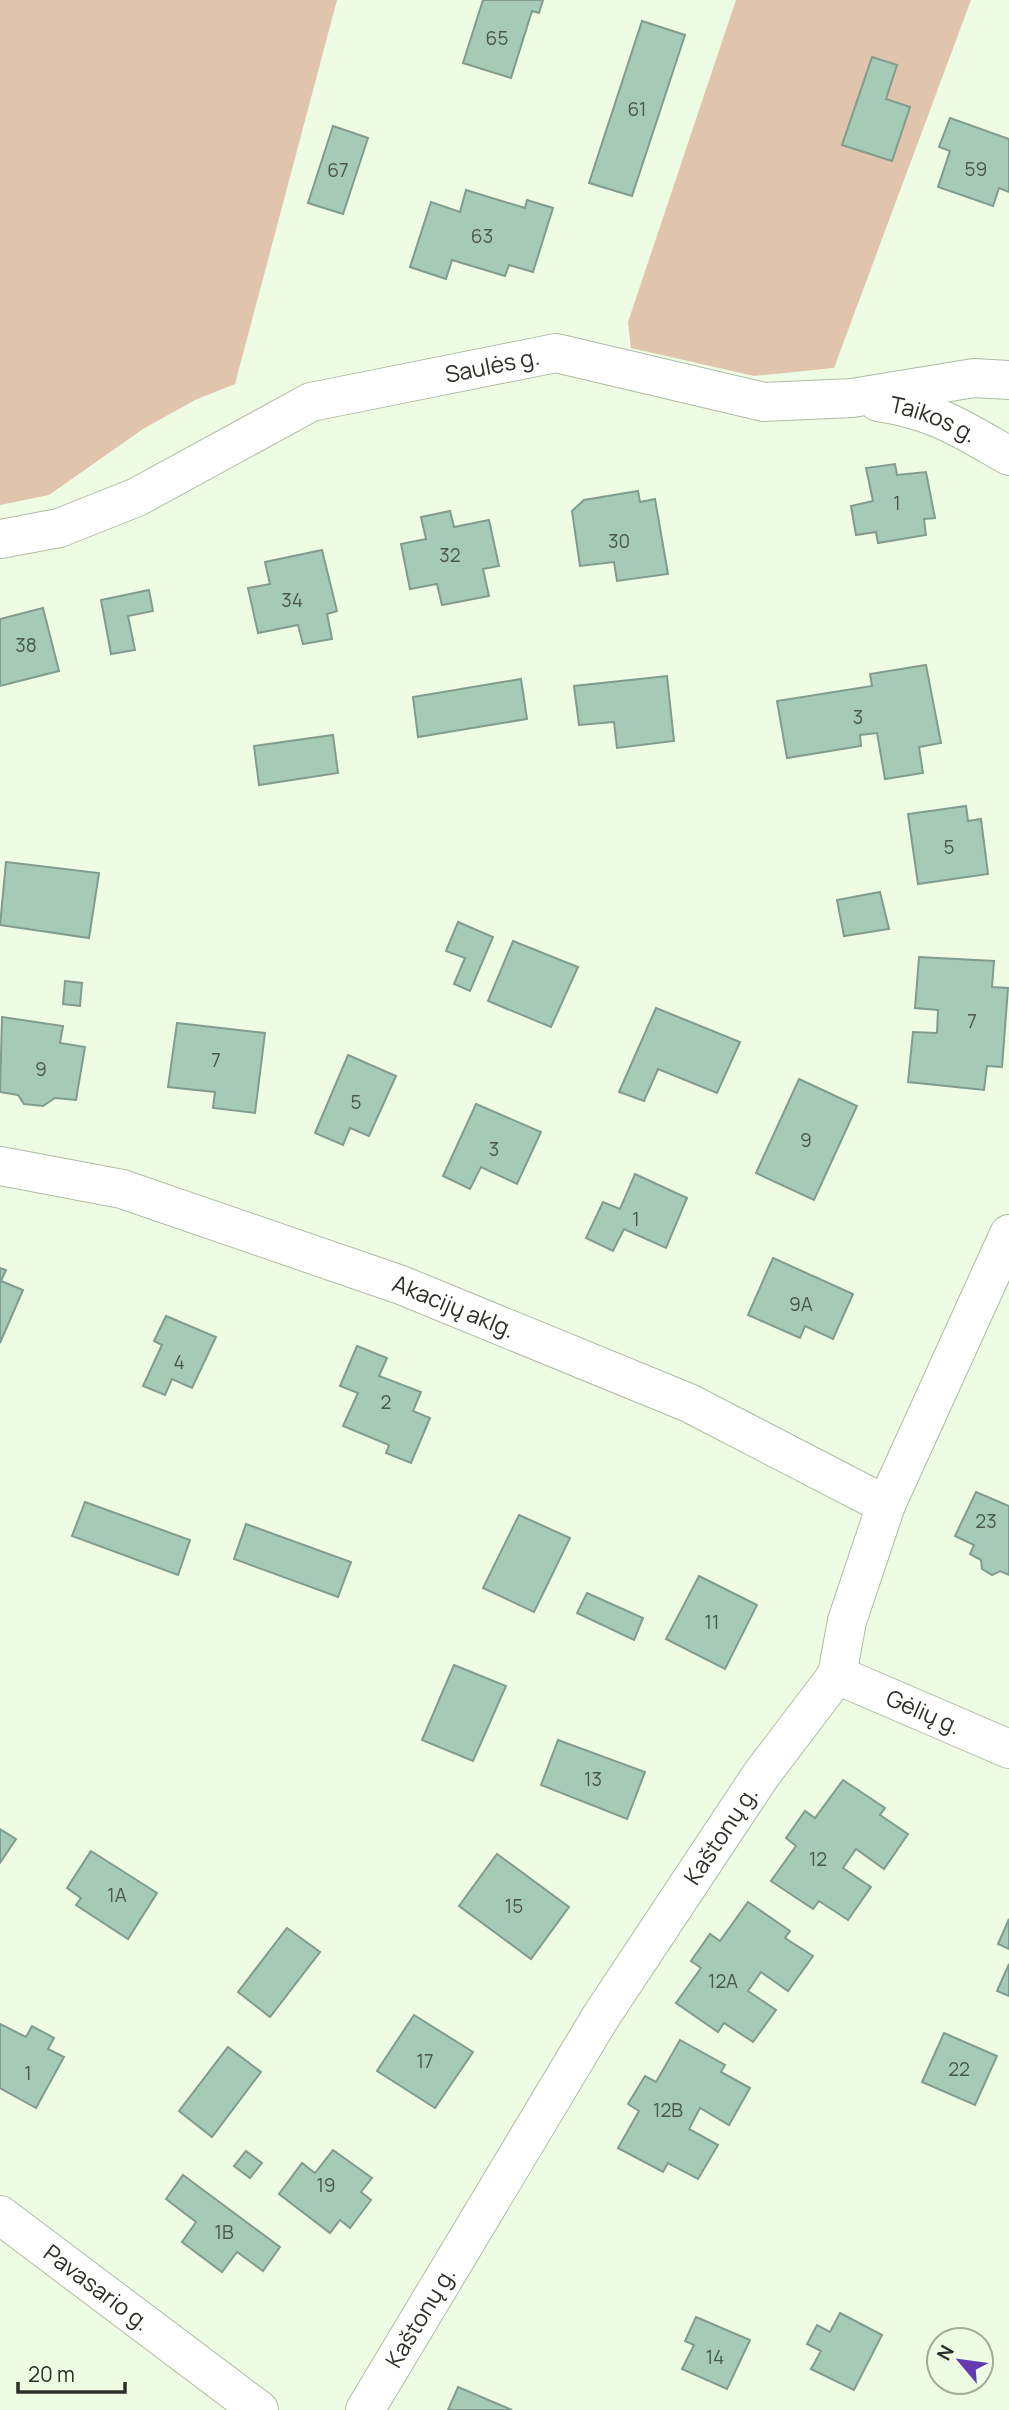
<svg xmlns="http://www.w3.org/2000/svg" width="1009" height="2410" font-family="Manrope,sans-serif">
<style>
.green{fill:#e0c5ac}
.building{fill:#a5cbb7;stroke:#819c8e;stroke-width:2}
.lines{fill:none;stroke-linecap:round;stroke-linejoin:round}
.minor-casing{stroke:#afbba4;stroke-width:40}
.minor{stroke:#fff;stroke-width:38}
.labels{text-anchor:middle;stroke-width:6;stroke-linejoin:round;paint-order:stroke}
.number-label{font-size:19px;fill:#4a584b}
.street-label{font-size:23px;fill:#2c3127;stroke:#eefce3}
</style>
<rect width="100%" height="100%" fill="#eefce3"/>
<!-- green -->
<g class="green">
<path d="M 0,0 L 337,0 L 235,384 L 195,400 L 143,429 L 49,495 L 0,505 Z"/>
<path d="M 736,0 L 971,0 L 834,368 L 754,376 L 631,348 L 628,322 Z"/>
</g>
<!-- building -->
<g class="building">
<path d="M 483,0 L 543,0 L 539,13 L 532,11 L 511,78 L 463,63 Z"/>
<path d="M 642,21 L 685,35 L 632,196 L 589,183 Z"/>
<path d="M 872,57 L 897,65 L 886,99 L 910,107 L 892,161 L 842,145 Z"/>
<path d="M 950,118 L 1009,139 L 1009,192 L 999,188 L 993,206 L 938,187 L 950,151 L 939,147 Z"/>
<path d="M 333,126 L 368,138 L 343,214 L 308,203 Z"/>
<path d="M 466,190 L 525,208 L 527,200 L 553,208 L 533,272 L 509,265 L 505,276 L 452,260 L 446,279 L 410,267 L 431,202 L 460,212 Z"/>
<path d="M 895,464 L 897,475 L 926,472 L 935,518 L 924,519 L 926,535 L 878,543 L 876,532 L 856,535 L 851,506 L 873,501 L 866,468 Z"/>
<path d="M 638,491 L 640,502 L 655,499 L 668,574 L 617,581 L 614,562 L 580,566 L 572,511 L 584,500 Z"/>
<path d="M 450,511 L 454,527 L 489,520 L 499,566 L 483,569 L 489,596 L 442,605 L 437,584 L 410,589 L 401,544 L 426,539 L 421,517 Z"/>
<path d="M 322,550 L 337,611 L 327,614 L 332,639 L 303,644 L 298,625 L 258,633 L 248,588 L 270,584 L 265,562 Z"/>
<path d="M 149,590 L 153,611 L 128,616 L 135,650 L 111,654 L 101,600 Z"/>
<path d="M 43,608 L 59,671 L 0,686 L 0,619 Z"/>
<path d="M 926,665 L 941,743 L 919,747 L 923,773 L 885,779 L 877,733 L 860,735 L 861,746 L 787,758 L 777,701 L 872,686 L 870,674 Z"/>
<path d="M 667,676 L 674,741 L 617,748 L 614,722 L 579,725 L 574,686 Z"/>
<path d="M 521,679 L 527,719 L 418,737 L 413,697 Z"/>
<path d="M 333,735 L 338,773 L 259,785 L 254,746 Z"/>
<path d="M 966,806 L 968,821 L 981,819 L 988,874 L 918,884 L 908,814 Z"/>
<path d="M 6,862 L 99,873 L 89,938 L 0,925 Z"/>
<path d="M 880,892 L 889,929 L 844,936 L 837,900 Z"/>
<path d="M 458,922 L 493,937 L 470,991 L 454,984 L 465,958 L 446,951 Z"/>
<path d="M 513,941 L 578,967 L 551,1027 L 488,1001 Z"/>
<path d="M 919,957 L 994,961 L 992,987 L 1008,988 L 1002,1067 L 987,1066 L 984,1090 L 908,1082 L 913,1032 L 937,1033 L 938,1010 L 915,1008 Z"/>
<path d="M 65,981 L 82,983 L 80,1006 L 63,1004 Z"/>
<path d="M 656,1008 L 740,1042 L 717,1093 L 658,1069 L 644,1101 L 619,1092 Z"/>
<path d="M 2,1017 L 63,1026 L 60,1043 L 85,1047 L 76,1100 L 55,1098 L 43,1106 L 24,1104 L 18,1095 L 0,1092 Z"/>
<path d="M 177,1023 L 265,1033 L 255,1113 L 213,1108 L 215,1092 L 168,1087 Z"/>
<path d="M 348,1055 L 396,1076 L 369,1136 L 350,1128 L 343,1145 L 315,1133 Z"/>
<path d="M 799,1079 L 857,1106 L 814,1200 L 756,1173 Z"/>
<path d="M 476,1104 L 541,1132 L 517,1184 L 481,1167 L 470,1189 L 443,1176 Z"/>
<path d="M 635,1174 L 687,1198 L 666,1248 L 624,1229 L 613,1251 L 586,1238 L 603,1202 L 620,1209 Z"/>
<path d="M 773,1258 L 853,1294 L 833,1339 L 805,1326 L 800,1338 L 748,1315 Z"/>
<path d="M 0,1268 L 6,1270 L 1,1281 L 23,1290 L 0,1343 Z"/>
<path d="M 166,1316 L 216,1337 L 192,1388 L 172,1379 L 165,1395 L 143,1386 L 162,1345 L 154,1341 Z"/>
<path d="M 357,1346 L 387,1358 L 379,1376 L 421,1392 L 413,1411 L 430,1418 L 411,1463 L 386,1453 L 389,1445 L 343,1426 L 358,1393 L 340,1386 Z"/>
<path d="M 976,1492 L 1009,1506 L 1009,1575 L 1000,1571 L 992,1575 L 982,1569 L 981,1560 L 970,1554 L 974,1545 L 955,1536 Z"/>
<path d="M 85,1502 L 190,1540 L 178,1575 L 72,1536 Z"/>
<path d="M 519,1515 L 570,1538 L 534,1612 L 483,1588 Z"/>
<path d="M 246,1524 L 351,1562 L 338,1597 L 234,1559 Z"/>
<path d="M 699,1576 L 757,1605 L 725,1669 L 666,1639 Z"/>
<path d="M 587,1593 L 643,1618 L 634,1640 L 577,1613 Z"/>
<path d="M 454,1665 L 506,1686 L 473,1761 L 422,1740 Z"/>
<path d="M 558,1740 L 645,1772 L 627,1819 L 541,1785 Z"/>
<path d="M 843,1780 L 885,1808 L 880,1815 L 908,1834 L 884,1869 L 856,1849 L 843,1868 L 871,1887 L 848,1920 L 819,1901 L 813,1909 L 771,1881 L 796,1846 L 786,1838 L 805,1811 L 815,1818 Z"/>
<path d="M 0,1829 L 16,1839 L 0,1863 Z"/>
<path d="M 91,1851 L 157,1893 L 128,1939 L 76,1905 L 81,1898 L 67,1888 Z"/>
<path d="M 497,1854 L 569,1907 L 531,1959 L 459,1906 Z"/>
<path d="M 748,1902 L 790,1931 L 785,1938 L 813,1956 L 788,1991 L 761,1972 L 748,1991 L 776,2010 L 753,2042 L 724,2023 L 718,2032 L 676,2003 L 701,1968 L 691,1961 L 710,1934 L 720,1941 Z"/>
<path d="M 1009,1919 L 1009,1949 L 998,1944 Z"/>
<path d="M 287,1928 L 320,1952 L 270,2017 L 238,1992 Z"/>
<path d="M 1009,1964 L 1009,1996 L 997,1991 Z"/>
<path d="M 414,2015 L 473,2052 L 435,2108 L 377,2071 Z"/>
<path d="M 0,2024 L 26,2037 L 32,2026 L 54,2038 L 48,2049 L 64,2057 L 36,2108 L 0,2088 Z"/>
<path d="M 944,2033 L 997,2056 L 975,2105 L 922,2082 Z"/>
<path d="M 680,2040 L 725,2065 L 721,2072 L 750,2088 L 729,2125 L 700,2108 L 689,2129 L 718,2145 L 698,2179 L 668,2163 L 663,2172 L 618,2148 L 639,2111 L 628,2104 L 645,2076 L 656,2082 Z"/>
<path d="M 228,2047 L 261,2072 L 212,2137 L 179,2111 Z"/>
<path d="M 333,2150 L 372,2178 L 361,2192 L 371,2200 L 350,2228 L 340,2220 L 330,2233 L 279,2194 L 302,2163 L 315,2173 Z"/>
<path d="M 246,2151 L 262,2163 L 250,2178 L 234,2166 Z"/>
<path d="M 183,2175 L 280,2247 L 263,2271 L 237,2252 L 222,2272 L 182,2242 L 196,2222 L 166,2199 Z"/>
<path d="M 840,2313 L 882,2335 L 854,2390 L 811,2369 L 821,2351 L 807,2344 L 817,2325 L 830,2332 Z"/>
<path d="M 696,2317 L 750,2340 L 727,2389 L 682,2369 L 694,2345 L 685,2341 Z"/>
<path d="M 458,2387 L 512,2410 L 448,2410 Z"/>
</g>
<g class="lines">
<defs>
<g id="minor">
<path id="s1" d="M 878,402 C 936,411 960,428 1009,456"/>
<path id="s2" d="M 0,539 L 59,528 L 137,497 L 311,402 L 556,353 L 764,402 L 852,398 L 974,378 L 1009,380"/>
<path id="s3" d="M 0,1166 L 122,1189 L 401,1285 L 689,1403 L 886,1505"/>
<path id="s4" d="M 837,1675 L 1009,1749"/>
<path id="s5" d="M 0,2215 L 259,2410"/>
<path id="s6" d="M 365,2410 L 600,2018 L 761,1775 L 837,1675 L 847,1621 L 886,1505 L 1009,1234"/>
</g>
</defs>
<!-- minor casing -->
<use href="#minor" class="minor-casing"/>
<!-- minor -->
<use href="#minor" class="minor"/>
</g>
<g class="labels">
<!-- number labels -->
<g class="number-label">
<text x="497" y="45">65</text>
<text x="637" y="116">61</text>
<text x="976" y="176">59</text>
<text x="338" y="177">67</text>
<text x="482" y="243">63</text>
<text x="897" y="510">1</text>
<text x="619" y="548">30</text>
<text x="450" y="562">32</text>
<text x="292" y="607">34</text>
<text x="26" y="652">38</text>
<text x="858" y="724">3</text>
<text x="949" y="854">5</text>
<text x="972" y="1028">7</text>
<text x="216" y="1067">7</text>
<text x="41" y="1076">9</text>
<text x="356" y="1109">5</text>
<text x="806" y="1147">9</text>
<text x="494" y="1156">3</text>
<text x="636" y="1226">1</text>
<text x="801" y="1311">9A</text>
<text x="179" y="1369">4</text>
<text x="386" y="1409">2</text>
<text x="986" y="1528">23</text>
<text x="712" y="1629">11</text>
<text x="593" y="1786">13</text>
<text x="818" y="1866">12</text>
<text x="117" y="1902">1A</text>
<text x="514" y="1913">15</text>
<text x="723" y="1988">12A</text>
<text x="425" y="2068">17</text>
<text x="959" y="2076">22</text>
<text x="28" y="2080">1</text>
<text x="668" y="2117">12B</text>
<text x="326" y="2192">19</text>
<text x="224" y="2239">1B</text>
<text x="715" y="2364">14</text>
</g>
<!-- street labels -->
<g class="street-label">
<text dy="8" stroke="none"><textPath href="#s2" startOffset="527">Saulės g.</textPath></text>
<text dy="8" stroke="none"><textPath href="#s1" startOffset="58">Taikos g.</textPath></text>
<text dy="8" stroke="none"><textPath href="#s3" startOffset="476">Akacijų aklg.</textPath></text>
<text dy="8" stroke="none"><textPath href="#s4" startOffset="94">Gėlių g.</textPath></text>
<text dy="8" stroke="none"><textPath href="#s6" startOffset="676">Kaštonų g.</textPath></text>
<text dy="8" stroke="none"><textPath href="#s5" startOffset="121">Pavasario g.</textPath></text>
<text dy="8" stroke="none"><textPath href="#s6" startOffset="108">Kaštonų g.</textPath></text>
</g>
</g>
<!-- north arrow -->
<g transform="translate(960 2361) rotate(299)"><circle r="33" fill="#eefce3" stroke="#a0ab98" stroke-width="2"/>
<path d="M0-5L12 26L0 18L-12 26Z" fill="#633ab2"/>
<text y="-10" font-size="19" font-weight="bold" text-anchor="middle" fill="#2c3127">N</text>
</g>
<!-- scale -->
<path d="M18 2382v10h107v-10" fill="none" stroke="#2c3127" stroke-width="3.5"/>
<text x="28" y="2382" font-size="21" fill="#2c3127" stroke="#eefce3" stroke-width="5" paint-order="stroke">20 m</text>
</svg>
